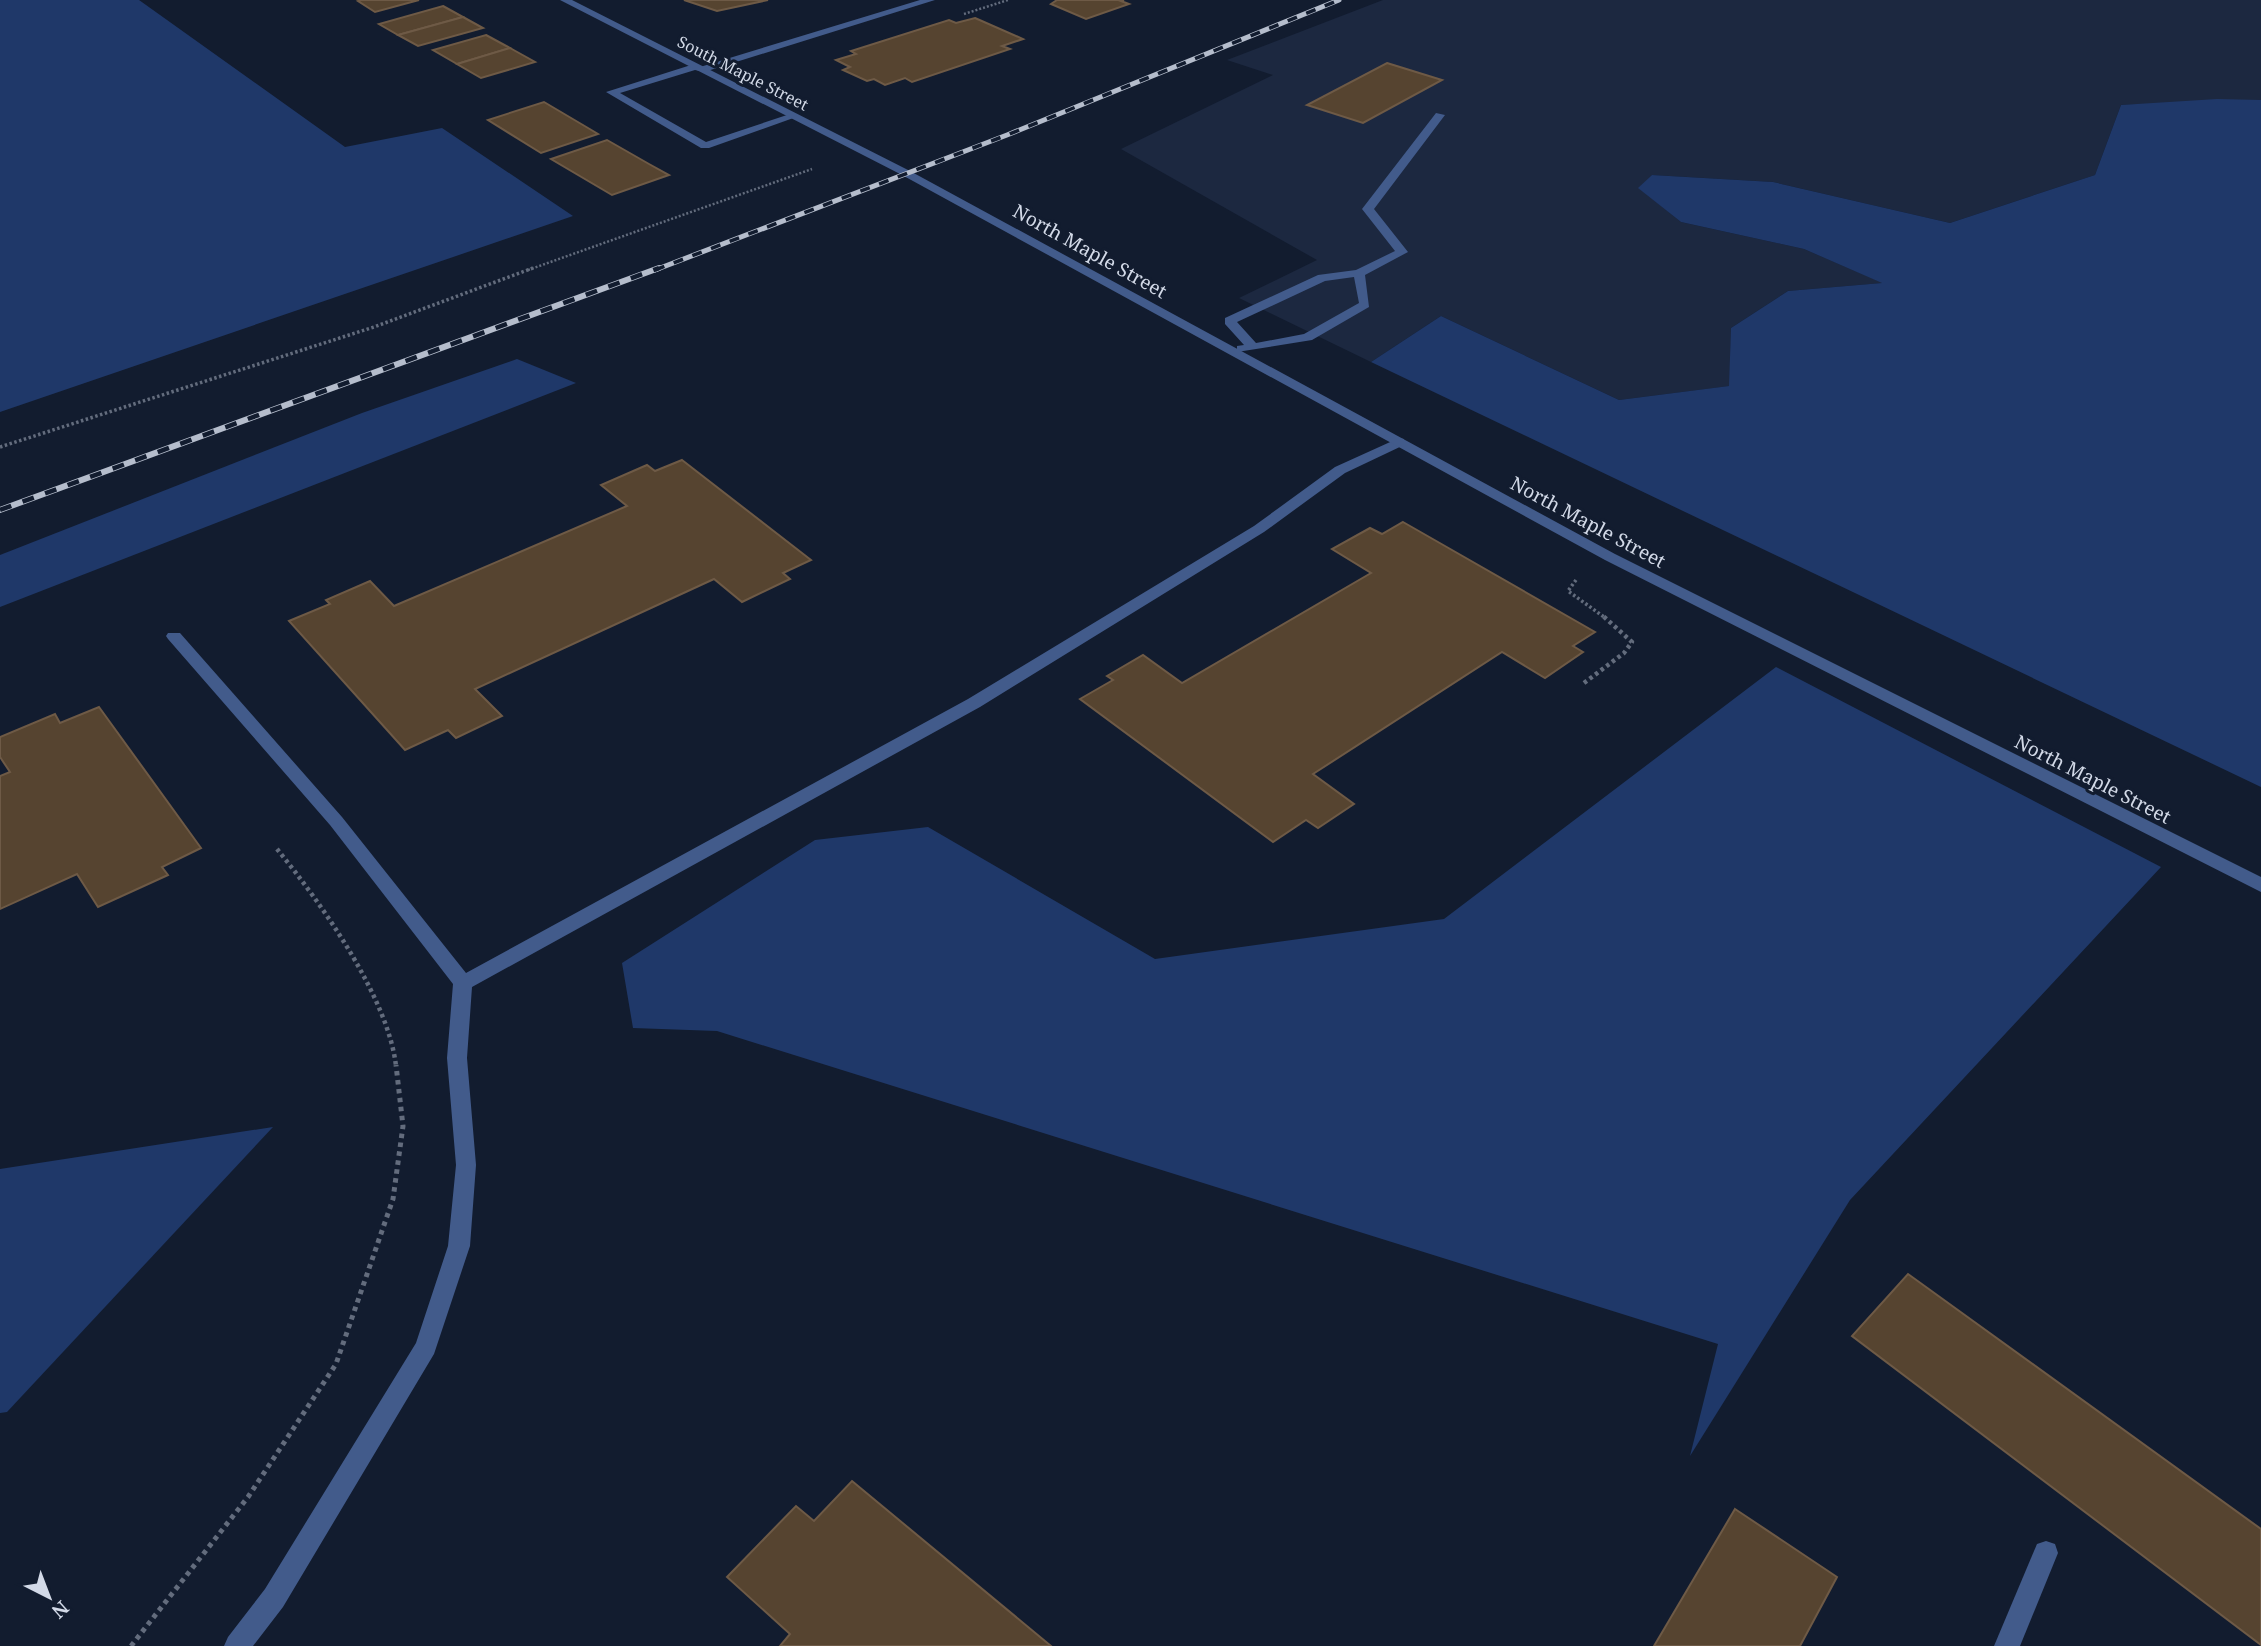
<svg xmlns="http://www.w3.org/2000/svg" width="2261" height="1646" font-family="'Noto Serif',serif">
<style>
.built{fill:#1c2840}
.green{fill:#1f3869}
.building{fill:#564430;stroke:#6e5a46;stroke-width:2}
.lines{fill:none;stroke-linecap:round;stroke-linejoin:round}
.path-far3{stroke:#636c7d;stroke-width:2.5;stroke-dasharray:2 2;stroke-linecap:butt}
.path-far2{stroke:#636c7d;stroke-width:3.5;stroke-dasharray:2.5 2.5;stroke-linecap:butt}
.path-far1{stroke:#636c7d;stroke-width:4.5;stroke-dasharray:3.5 3.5;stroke-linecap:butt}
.path{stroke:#636c7d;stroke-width:5;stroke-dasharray:4.5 4.5;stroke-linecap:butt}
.lane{fill:#425b8b;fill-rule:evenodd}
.street{fill:#425b8b;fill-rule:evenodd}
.rail-far1-casing{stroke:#b5bdcc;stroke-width:5}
.rail-casing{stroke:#b5bdcc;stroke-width:6}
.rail-far1{stroke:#121c2f;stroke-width:3.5;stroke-dasharray:10;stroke-linecap:butt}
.rail{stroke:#121c2f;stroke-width:4.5;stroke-dasharray:12;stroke-linecap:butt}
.labels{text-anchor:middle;stroke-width:6;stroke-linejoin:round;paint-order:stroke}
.far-street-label{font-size:16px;fill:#d2d9e7;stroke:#121c2f}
.street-label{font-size:19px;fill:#d2d9e7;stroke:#121c2f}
</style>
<rect width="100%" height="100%" fill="#121c2f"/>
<!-- built -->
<path class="built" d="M 1383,0 L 2261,0 L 2261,100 L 2121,105 L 2095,175 L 1950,223 L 1773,182 L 1652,175 L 1639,188 L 1681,222 L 1804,249 L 1883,283 L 1788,291 L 1731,328 L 1730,386 L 1619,400 L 1441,316 L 1371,362 L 1239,298 L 1317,260 L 1121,149 L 1273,75 L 1227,60 Z"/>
<!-- green -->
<g class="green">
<path d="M 0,0 L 139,0 L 345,147 L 442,128 L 573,216 L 0,412 Z"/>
<path d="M 2217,99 L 2261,100 L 2261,787 L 1371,362 L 1441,316 L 1619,400 L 1729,386 L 1731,328 L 1788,291 L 1882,283 L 1804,249 L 1681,222 L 1638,188 L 1652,175 L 1773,182 L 1950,223 L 2095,175 L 2121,105 Z"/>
<path d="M 517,359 L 576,383 L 0,607 L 0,555 L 362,413 Z"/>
<path d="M 1776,667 L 2161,867 L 1850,1200 L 1690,1456 L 1718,1344 L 717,1031 L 633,1028 L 622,963 L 815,840 L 928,827 L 1155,959 L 1444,919 Z"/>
<path d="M 273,1127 L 7,1412 L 0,1413 L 0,1169 Z"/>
</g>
<!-- building -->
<g class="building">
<path d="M 361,0 L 419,0 L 375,12 L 358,1 Z"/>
<path d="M 684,0 L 768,0 L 717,11 Z"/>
<path d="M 1057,0 L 1124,0 L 1121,1 L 1129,4 L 1086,19 L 1051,4 Z"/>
<path d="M 443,6 L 463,17 L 398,35 L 379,24 Z"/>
<path d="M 463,17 L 483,28 L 418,46 L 398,35 Z"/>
<path d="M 975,18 L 1023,39 L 1002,46 L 1010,49 L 912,82 L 905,78 L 885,85 L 874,79 L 867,81 L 843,70 L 850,67 L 836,60 L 856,54 L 851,51 L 949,20 L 956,23 Z"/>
<path d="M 486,35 L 510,48 L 457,64 L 433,50 Z"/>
<path d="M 510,48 L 535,62 L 481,78 L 457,64 Z"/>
<path d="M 1387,63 L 1442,80 L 1363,123 L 1307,105 Z"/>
<path d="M 544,102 L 588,128 L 598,134 L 541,153 L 488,120 Z"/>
<path d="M 607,140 L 649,164 L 669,175 L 612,195 L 551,159 Z"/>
<path d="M 682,460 L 811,560 L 783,573 L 790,579 L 742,602 L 714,579 L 475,689 L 502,716 L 456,738 L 448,730 L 405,750 L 289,621 L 330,604 L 326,600 L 370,581 L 394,606 L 627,506 L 601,485 L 647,465 L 655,471 Z"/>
<path d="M 1403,522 L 1595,632 L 1573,646 L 1583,652 L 1545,678 L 1502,652 L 1313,774 L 1354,804 L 1318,828 L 1306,820 L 1273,842 L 1080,699 L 1113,680 L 1107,676 L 1143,655 L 1182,683 L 1371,573 L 1332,549 L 1370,528 L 1382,534 Z"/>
<path d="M 99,707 L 201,848 L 162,867 L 168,875 L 98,907 L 77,874 L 0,909 L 0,776 L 10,772 L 0,757 L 0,737 L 55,714 L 60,723 Z"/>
<path d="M 1908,1274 L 2261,1529 L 2261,1645 L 1852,1336 Z"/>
<path d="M 852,1481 L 1051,1646 L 780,1646 L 790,1634 L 727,1577 L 796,1506 L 814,1521 Z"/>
<path d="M 1735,1509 L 1837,1577 L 1800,1646 L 1654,1646 Z"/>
</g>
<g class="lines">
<!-- path-far3 -->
<g class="path-far3">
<path d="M 964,14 L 1008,0"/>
<path d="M 528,270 L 812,169"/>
</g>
<!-- path-far2 -->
<g class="path-far2">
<path d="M 0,447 L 374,327 L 533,268"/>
<path d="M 1576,580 L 1568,591 L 1604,617"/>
</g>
<!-- path-far1 -->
<g class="path-far1">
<path d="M 1584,683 L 1624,653 L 1632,642 L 1602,615"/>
<path d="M 277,849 C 321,903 388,997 396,1066"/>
</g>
<!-- path -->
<path class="path" d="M 131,1646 L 248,1497 L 336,1364 L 393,1199 L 403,1126 L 396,1065"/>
<!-- lane -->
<g class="lane">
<path d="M 920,0 L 935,0 L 704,72 L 695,70 L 620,93 L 706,142 L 790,114 L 799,116 L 709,148 L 701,148 L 606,92 L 691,65 L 700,67 Z"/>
<path d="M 1436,113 L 1445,115 L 1374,209 L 1408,252 L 1365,275 L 1369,307 L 1312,340 L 1237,352 L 1237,346 L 1244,345 L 1225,324 L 1225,318 L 1318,275 L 1356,270 L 1395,251 L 1362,209 ZM 1354,277 L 1359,303 L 1304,334 L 1256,343 L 1237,322 L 1325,281 Z"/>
<path d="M 1399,438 L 1404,439 L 1404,445 L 1345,473 L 1264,532 L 980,707 L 472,987 L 467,1058 L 476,1165 L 470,1246 L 434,1354 L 283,1607 L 253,1646 L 224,1646 L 228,1637 L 265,1589 L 416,1343 L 448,1246 L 456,1165 L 447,1058 L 453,984 L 330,825 L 168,639 L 166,636 L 168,633 L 180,633 L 342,817 L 466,973 L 968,699 L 1254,526 L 1335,467 Z"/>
<path d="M 2046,1541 L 2055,1544 L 2058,1553 L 2020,1646 L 1994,1646 L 2037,1544 Z"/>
</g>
<!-- street -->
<path class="street" d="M 560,0 L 572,0 L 910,171 L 1615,554 L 2261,877 L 2261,892 L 1605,560 L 902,175 Z"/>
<defs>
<path id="rail-far1" d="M 655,270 L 1007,135 L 1339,0"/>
<path id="rail" d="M 0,510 L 659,268"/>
</defs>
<!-- rail-far1 casing -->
<use href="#rail-far1" class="rail-far1-casing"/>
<!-- rail casing -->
<use href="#rail" class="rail-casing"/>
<!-- rail-far1 -->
<use href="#rail-far1" class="rail-far1"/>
<!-- rail -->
<use href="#rail" class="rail"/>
</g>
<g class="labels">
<!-- far-street labels -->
<g class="far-street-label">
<text transform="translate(743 73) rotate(27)" y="6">South Maple Street</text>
</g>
<!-- street labels -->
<g class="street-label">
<text transform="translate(1090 251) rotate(29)" y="7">North Maple Street</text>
<text transform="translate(1588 522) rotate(28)" y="7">North Maple Street</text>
<text transform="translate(2093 779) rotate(27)" y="7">North Maple Street</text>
</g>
</g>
<!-- north arrow -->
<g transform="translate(49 1597) rotate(138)" stroke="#121c2f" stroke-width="5" paint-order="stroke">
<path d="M0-5L12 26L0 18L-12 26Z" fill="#d2d9e7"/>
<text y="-10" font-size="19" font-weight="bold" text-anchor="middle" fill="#d2d9e7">N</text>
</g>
</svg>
